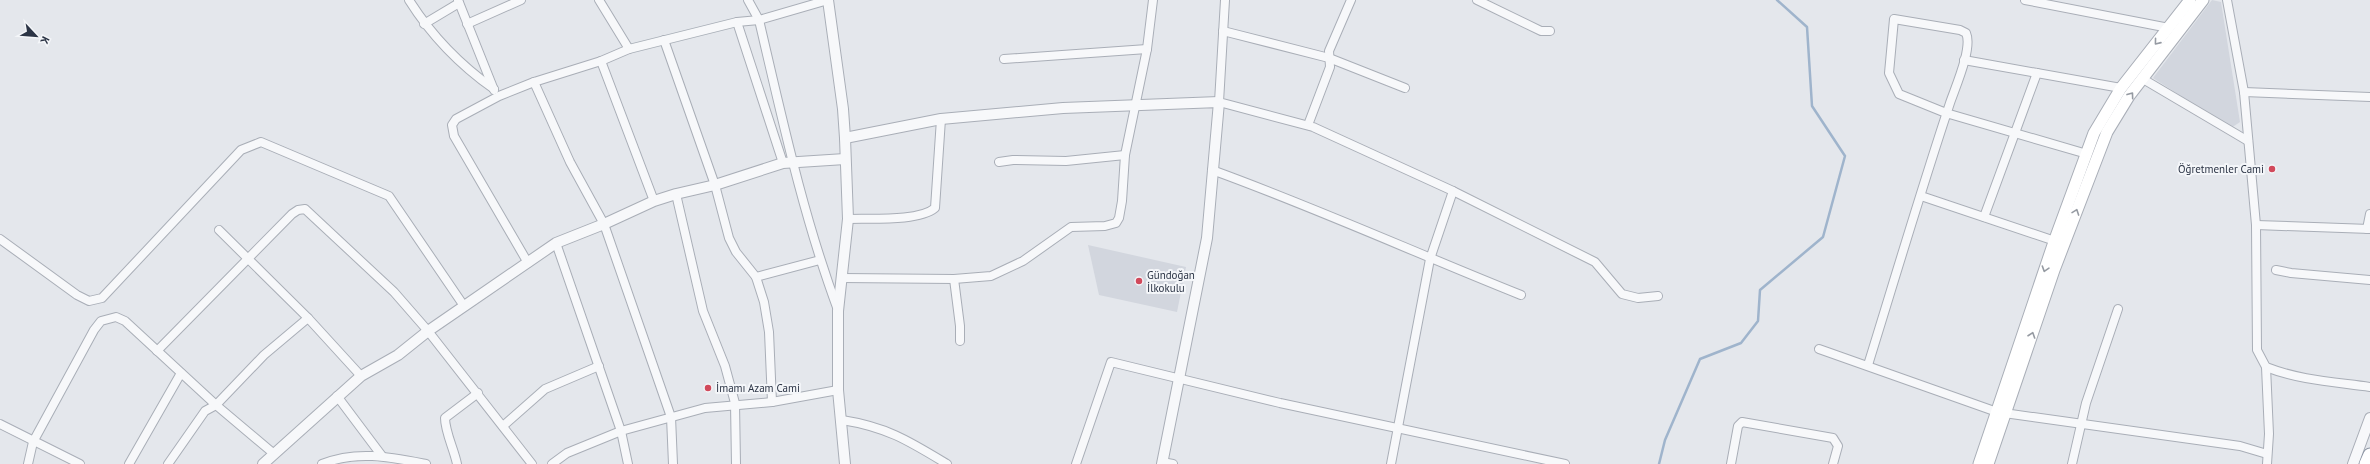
<svg xmlns="http://www.w3.org/2000/svg" width="2370" height="464" font-family="'PT Sans',sans-serif">
<style>
.built{fill:#d2d6de}
.lines{fill:none;stroke-linecap:round;stroke-linejoin:round}
.stream{stroke:#9fb4cc;stroke-width:2.5}
.minor-casing{stroke:#a9aeb7;stroke-width:10}
.tertiary-casing{stroke:#a9aeb7;stroke-width:12}
.secondary-casing{stroke:#a9aeb7;stroke-width:13}
.trunk-casing{stroke:#8b94a3;stroke-width:15}
.minor{stroke:#f7f8fa;stroke-width:8}
.tertiary{stroke:#f7f8fa;stroke-width:10}
.secondary{stroke:#fff;stroke-width:11}
.trunk{stroke:#fff;stroke-width:13}
.oneway{stroke:#959aa2}
.poi-dot{fill:#d1495b;stroke:#f4f6f9;stroke-width:1.5}
.labels{text-anchor:middle;stroke-width:4;stroke-linejoin:round;paint-order:stroke}
.poi-label{font-size:11px;fill:#2b3445;stroke:#f4f6f9;text-anchor:start}
</style>
<rect width="100%" height="100%" fill="#e4e7ec"/>
<!-- built -->
<g class="built">
<path d="M 2212,0 L 2221,2 L 2240,122 L 2231,128 L 2153,78 Z"/>
<path d="M 1088,245 L 1186,267 L 1177,312 L 1099,295 Z"/>
</g>
<g class="lines">
<!-- stream -->
<path class="stream" d="M 1659,464 L 1665,440 L 1700,359 L 1741,343 L 1758,321 L 1760,290 L 1823,237 L 1845,156 L 1812,106 L 1807,27 L 1777,0"/>
<defs>
<g id="minor">
<path d="M 409,0 C 431,35 460,65 494,89"/>
<path d="M 458,0 L 494,90"/>
<path d="M 599,0 L 629,49"/>
<path d="M 748,0 L 759,20 C 782,118 803,216 838,310"/>
<path d="M 1225,0 L 1219,102 L 1313,127 L 1453,191 L 1595,262 L 1622,294 L 1638,298 L 1658,296"/>
<path d="M 1477,0 L 1541,31 L 1550,31"/>
<path d="M 2025,0 L 2169,28"/>
<path d="M 2227,0 L 2244,92 L 2256,225 L 2257,350 L 2266,367 C 2299,380 2335,382 2370,387"/>
<path d="M 737,22 L 783,163"/>
<path d="M 424,24 L 459,3"/>
<path d="M 467,24 L 521,0"/>
<path d="M 1223,31 L 1329,58 L 1405,88"/>
<path d="M 664,40 L 715,185 L 729,238 L 736,252 L 756,277 L 764,302 L 769,332 L 772,402"/>
<path d="M 1004,59 L 1147,49"/>
<path d="M 1964,60 L 2121,88"/>
<path d="M 601,61 L 654,201"/>
<path d="M 2143,79 L 2248,141"/>
<path d="M 534,82 L 570,162 L 604,224 L 671,417 L 673,464"/>
<path d="M 2244,92 L 2370,97"/>
<path d="M 1308,125 L 1330,67 L 1329,51 L 1351,0"/>
<path d="M 999,162 L 1013,160 L 1066,161 L 1125,155"/>
<path d="M 1212,170 C 1317,208 1418,254 1521,295"/>
<path d="M 676,194 L 703,311 L 725,366 L 735,403 L 736,464"/>
<path d="M 1921,196 L 2058,242"/>
<path d="M 1984,217 L 2037,73"/>
<path d="M 848,219 C 870,218 918,222 935,208 L 941,119"/>
<path d="M 2256,225 L 2370,229"/>
<path d="M 2367,229 L 2370,214"/>
<path d="M 219,230 L 308,318 L 361,376"/>
<path d="M 0,239 L 77,295 L 89,301 L 102,298 L 241,150 L 261,142 L 389,196 L 464,306"/>
<path d="M 556,243 L 621,431 L 628,464"/>
<path d="M 528,263 L 454,136 L 452,125 L 456,119 L 499,96 L 534,82 L 601,61 L 629,49 L 737,22 L 759,20 L 828,0"/>
<path d="M 2276,270 L 2291,273 L 2370,280"/>
<path d="M 756,277 L 820,260"/>
<path d="M 842,278 L 954,279 L 991,276 L 1023,261 L 1071,227 L 1105,226 L 1116,223 L 1119,218 L 1122,201 L 1125,155 L 1147,49 L 1153,0"/>
<path d="M 954,279 L 960,326 L 960,341"/>
<path d="M 1819,349 L 1997,412 L 2240,446 L 2267,454"/>
<path d="M 157,351 L 292,214 L 298,210 L 305,209 L 394,292 L 428,331 L 532,464"/>
<path d="M 1868,365 C 1895,278 1921,190 1950,103 C 1955,88 1973,48 1966,33 L 1960,30 L 1894,19 L 1889,73 L 1899,94 L 1946,113 L 2087,154"/>
<path d="M 2266,367 L 2269,434 L 2267,464"/>
<path d="M 337,396 L 382,456"/>
<path d="M 842,420 C 887,427 909,441 947,464"/>
<path d="M 0,424 L 80,464"/>
<path d="M 503,426 L 545,389 L 599,366"/>
<path d="M 1162,462 L 1173,464"/>
<path d="M 28,464 L 33,442 L 94,330 L 101,321 L 116,317 L 125,321 L 216,405 L 273,453"/>
<path d="M 129,464 L 181,373"/>
<path d="M 168,464 L 205,411 L 216,405 L 264,355 L 308,318"/>
<path d="M 322,464 C 357,450 390,457 426,464"/>
<path d="M 457,464 C 454,449 445,432 445,418 L 478,393"/>
<path d="M 552,464 L 567,453 L 621,431 L 705,408 L 772,402 L 838,390"/>
<path d="M 1076,464 L 1111,362 L 1280,403 L 1565,464"/>
<path d="M 1391,464 L 1430,259 L 1453,191"/>
<path d="M 1731,464 L 1738,426 L 1742,422 L 1833,438 L 1838,446 L 1833,464"/>
<path d="M 2072,464 L 2086,403 L 2118,309"/>
</g>
<g id="tertiary">
<path d="M 828,0 L 843,109 L 845,138 L 848,219 L 838,311 L 838,390 L 845,464"/>
<path d="M 845,138 L 941,119 L 1063,108 L 1219,102 L 1207,238 L 1162,464"/>
<path d="M 263,464 L 361,376 L 398,355 L 428,331 L 556,243 L 604,224 L 654,201 L 676,194 L 715,185 L 783,163 L 845,159"/>
<path d="M 2353,464 L 2370,418"/>
</g>
<g id="secondary">
<path d="M 1979,464 L 2054,242 L 2094,133 L 2121,88 L 2190,0"/>
<path d="M 1988,464 L 2054,270 L 2107,132 L 2129,96 L 2203,0"/>
</g>
<path id="trunk" d="M 2366,464 L 2370,455"/>
</defs>
<!-- minor casing -->
<use href="#minor" class="minor-casing"/>
<!-- tertiary casing -->
<use href="#tertiary" class="tertiary-casing"/>
<!-- secondary casing -->
<use href="#secondary" class="secondary-casing"/>
<!-- trunk casing -->
<use href="#trunk" class="trunk-casing"/>
<!-- minor -->
<use href="#minor" class="minor"/>
<!-- tertiary -->
<use href="#tertiary" class="tertiary"/>
<!-- secondary -->
<use href="#secondary" class="secondary"/>
<!-- trunk -->
<use href="#trunk" class="trunk"/>
</g>
<!-- one-way arrows -->
<defs><path id="oneway-chevron" d="M-2-3.5L2.5 0L-2 3.5" fill="none" stroke-width="1.6" stroke-linecap="round" stroke-linejoin="round"/></defs>
<g class="oneway">
<use href="#oneway-chevron" transform="translate(2157 42) rotate(129)"/>
<use href="#oneway-chevron" transform="translate(2131 95) rotate(-54)"/>
<use href="#oneway-chevron" transform="translate(2076 212) rotate(-70)"/>
<use href="#oneway-chevron" transform="translate(2045 269) rotate(108)"/>
<use href="#oneway-chevron" transform="translate(2032 335) rotate(-71)"/>
</g>
<!-- markers -->
<g class="poi-dot">
<circle cx="2272" cy="169" r="4"/>
<circle cx="1139" cy="281" r="4"/>
<circle cx="708" cy="388" r="4"/>
</g>
<g class="labels">
<!-- poi labels -->
<g class="poi-label">
<text x="2264" y="173" text-anchor="end">Öğretmenler Cami</text>
<text x="1147" y="279">Gündoğan<tspan x="1147" dy="13">İlkokulu</tspan></text>
<text x="716" y="392">İmamı Azam Cami</text>
</g>
</g>
<!-- north arrow -->
<g transform="translate(36 36) rotate(116)" stroke="#f4f6f9" stroke-width="3" paint-order="stroke">
<path d="M0-3L7 15L0 10L-7 15Z" fill="#2b3445"/>
<text y="-6" font-size="11" font-weight="bold" text-anchor="middle" fill="#2b3445">K</text>
</g>
</svg>
